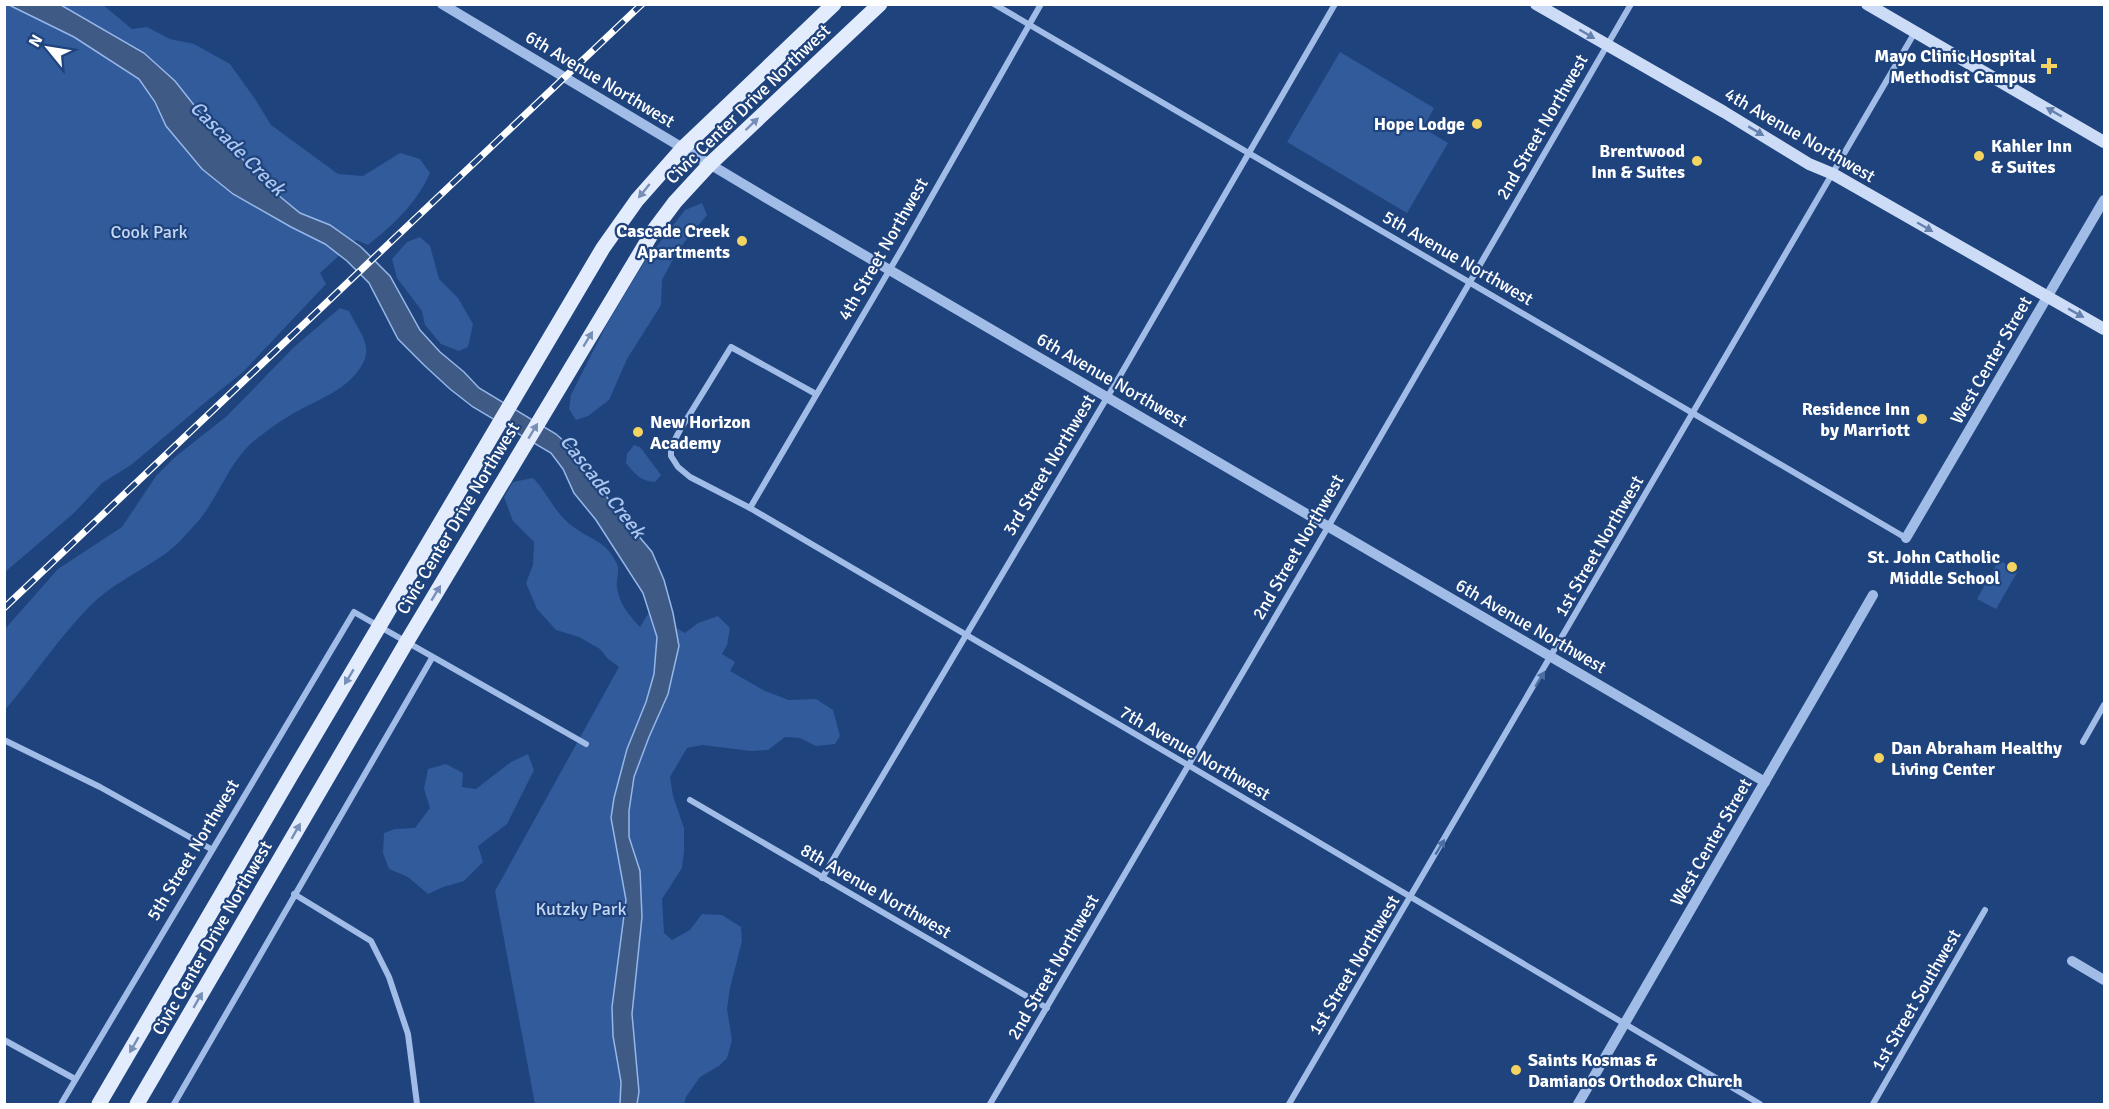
<svg xmlns="http://www.w3.org/2000/svg" width="2109" height="1109" font-family="Signika,sans-serif">
<style>
.green{fill:#315b9b}
.water{fill:#3f5a85;stroke:#95b7e9;stroke-width:1.5}
.lines{fill:none;stroke-linecap:round;stroke-linejoin:round}
.minor{stroke:#a1bde7;stroke-width:6}
.tertiary{stroke:#a1bde7;stroke-width:10}
.secondary{stroke:#ccdcf6;stroke-width:12}
.primary{stroke:#e3ecfd;stroke-width:15}
.rail-casing{stroke:#fff;stroke-width:7}
.rail{stroke:#1f437d;stroke-width:4.5;stroke-dasharray:14;stroke-linecap:butt}
.oneway{fill:#6480ad}
.oneway2{fill:#778fb7}
.oneway3{fill:#4c6ea2}
.poi-dot{fill:#f5d361;stroke:#1f437d;stroke-width:2}
.labels{text-anchor:middle;stroke-width:4.5;stroke-linejoin:round;paint-order:stroke}
.poi-label{font-size:18px;font-weight:bold;fill:#fff;stroke:#1f437d;text-anchor:end}
.street-label{font-size:18px;fill:#fff;stroke:#1f437d}
.park-label{font-size:18px;fill:#c5d8f5;stroke:#1f437d}
.water-label{font-size:20px;font-style:italic;fill:#acc7ef;stroke:#1f437d}
</style>
<rect width="100%" height="100%" fill="#1f437d"/>
<!-- green -->
<g class="green">
<path d="M 5,5 L 103,5 L 132,29 L 147,27 L 170,39 L 194,44 L 230,64 L 255,99 L 271,125 L 338,174 L 363,176 L 400,153 L 420,159 L 430,173 C 416,204 394,224 368,245 L 356,240 L 320,273 L 326,284 L 243,372 L 208,400 L 131,465 L 102,483 L 74,513 L 5,572 Z"/>
<path d="M 1340,52 L 1434,108 L 1423,128 L 1448,143 L 1407,213 L 1287,142 Z"/>
<path d="M 702,203 L 707,215 L 678,250 L 662,280 L 661,305 L 627,359 L 609,400 L 588,416 L 576,420 L 569,409 L 571,395 L 584,369 L 607,324 L 643,264 L 685,210 Z"/>
<path d="M 420,237 L 430,246 L 439,279 L 458,298 L 473,324 L 468,347 L 459,351 L 441,344 L 425,325 L 422,311 L 397,278 L 392,259 L 407,242 Z"/>
<path d="M 340,308 L 349,311 C 356,327 372,343 364,361 C 351,390 315,400 289,416 C 279,422 269,429 259,437 C 228,459 219,501 192,528 C 183,538 173,549 162,556 C 139,572 112,584 91,605 C 59,637 34,676 5,710 L 5,629 L 58,569 L 122,527 L 156,476 L 175,457 L 227,416 L 294,347 Z"/>
<path d="M 634,445 L 640,447 L 661,475 L 655,482 C 640,481 635,474 626,463 L 627,454 Z"/>
<path d="M 533,478 C 548,493 556,516 575,528 C 593,541 606,541 617,564 C 620,571 616,580 617,587 C 619,604 629,615 640,627 L 649,612 L 685,633 L 698,623 L 718,616 L 730,628 L 727,645 L 722,654 L 735,662 L 730,671 L 765,691 L 789,700 L 816,699 L 833,710 L 840,736 L 835,744 L 816,746 L 800,738 L 785,737 L 768,750 L 751,751 L 702,745 L 687,748 L 670,777 L 673,796 L 684,828 L 684,851 L 682,868 L 662,899 L 664,933 L 672,940 L 690,930 L 702,914 L 722,915 L 741,927 L 742,941 L 730,988 L 727,1009 L 732,1040 L 727,1058 L 719,1066 L 700,1077 L 686,1097 L 684,1104 L 535,1104 L 495,891 L 619,667 L 607,658 L 600,649 L 579,637 L 556,630 L 537,609 L 526,583 L 533,565 L 534,542 L 513,521 L 504,497 L 513,482 Z"/>
<path d="M 1999,560 L 2018,571 L 1996,609 L 1977,599 Z"/>
<path d="M 528,754 L 534,770 L 507,824 L 478,846 L 483,862 L 464,881 L 443,887 L 428,894 L 408,877 L 389,869 L 383,853 L 384,833 L 395,829 L 415,828 L 430,808 L 424,789 L 428,769 L 446,764 L 463,773 L 462,787 L 476,789 L 511,762 Z"/>
</g>
<!-- water -->
<path class="water" d="M 9,5 L 61,5 L 144,53 L 175,81 L 205,119 L 272,190 L 300,213 L 330,225 L 361,247 L 390,276 L 420,330 L 440,352 L 464,372 L 479,388 L 556,434 L 576,452 L 611,503 L 652,552 L 664,580 L 673,613 L 679,646 L 668,694 L 649,737 L 634,777 L 629,811 L 629,837 L 640,871 L 642,917 L 632,1014 L 639,1092 L 637,1104 L 620,1104 L 621,1082 L 613,1036 L 612,1007 L 626,900 L 611,818 L 614,798 L 627,749 L 646,702 L 654,674 L 657,637 L 643,593 L 596,520 L 574,493 L 563,469 L 551,453 L 473,407 L 450,389 L 425,366 L 398,339 L 369,283 L 347,261 L 325,244 L 291,227 L 233,194 L 202,169 L 166,126 L 155,102 L 139,79 L 74,37 Z"/>
<g class="lines">
<!-- minor -->
<g class="minor">
<path d="M 994,4 L 1906,538"/>
<path d="M 816,394 L 731,347 L 680,430 L 671,447 L 671,456 L 678,467 L 690,477 L 750,508 L 1188,765 L 1760,1104"/>
<path d="M 750,508 L 903,247 L 1041,4"/>
<path d="M 4,740 L 100,787 L 211,849"/>
<path d="M 2083,742 L 2104,705"/>
<path d="M 690,800 L 1047,1008"/>
<path d="M 822,878 L 1121,374 L 1335,4"/>
<path d="M 294,894 L 371,941 L 389,977 L 408,1034 L 417,1104"/>
<path d="M 4,1040 L 75,1079"/>
<path d="M 61,1104 L 354,612 L 586,744"/>
<path d="M 174,1104 L 432,658"/>
<path d="M 990,1104 L 1328,527 L 1631,4"/>
<path d="M 1289,1104 C 1499,748 1708,391 1915,32"/>
<path d="M 1873,1104 L 1985,910"/>
</g>
<!-- tertiary -->
<g class="tertiary">
<path d="M 442,4 L 763,196 L 1765,782"/>
<path d="M 1906,538 L 2104,200"/>
<path d="M 2072,961 L 2104,980"/>
<path d="M 1578,1104 L 1873,595"/>
</g>
<!-- secondary -->
<g class="secondary">
<path d="M 1536,4 L 1724,112 L 1809,164 L 1833,174 L 2104,329"/>
<path d="M 1867,4 L 2104,142"/>
</g>
<!-- primary -->
<g class="primary">
<path d="M 99,1104 L 290,777 L 603,248 L 637,200 L 683,148 L 834,4"/>
<path d="M 137,1104 L 406,643 L 654,230 L 675,202 L 710,164 L 880,4"/>
</g>
<defs>
<path id="rail" d="M 4,608 L 642,4"/>
</defs>
<!-- rail casing -->
<use href="#rail" class="rail-casing"/>
<!-- rail -->
<use href="#rail" class="rail"/>
</g>
<!-- one-way arrows -->
<defs><path id="oneway-solid" d="M-6-.8H1V-3.2L6.5 0L1 3.2V.8H-6Z" transform="scale(1.5)"/></defs>
<g class="oneway">
<use href="#oneway-solid" transform="translate(1587 34) rotate(30)"/>
<use href="#oneway-solid" transform="translate(2054 112) rotate(-150)"/>
<use href="#oneway-solid" transform="translate(1756 131) rotate(31)"/>
<use href="#oneway-solid" transform="translate(1925 227) rotate(30)"/>
<use href="#oneway-solid" transform="translate(2076 313) rotate(29)"/>
</g>
<g class="oneway2">
<use href="#oneway-solid" transform="translate(752 124) rotate(-44)"/>
<use href="#oneway-solid" transform="translate(644 191) rotate(129)"/>
<use href="#oneway-solid" transform="translate(588 339) rotate(-59)"/>
<use href="#oneway-solid" transform="translate(533 431) rotate(-59)"/>
<use href="#oneway-solid" transform="translate(436 593) rotate(-59)"/>
<use href="#oneway-solid" transform="translate(349 677) rotate(121)"/>
<use href="#oneway-solid" transform="translate(296 831) rotate(-60)"/>
<use href="#oneway-solid" transform="translate(198 1000) rotate(-60)"/>
<use href="#oneway-solid" transform="translate(134 1045) rotate(120)"/>
</g>
<g class="oneway3">
<use href="#oneway-solid" transform="translate(1540 679) rotate(-59)"/>
<use href="#oneway-solid" transform="translate(1440 847) rotate(-59)"/>
</g>
<!-- markers -->
<g class="poi-dot">
<path d="M2046 57h6v6h6v6h-6v6h-6v-6h-6v-6h6z"/>
<circle cx="1477" cy="124" r="6"/>
<circle cx="1979" cy="156" r="6"/>
<circle cx="1697" cy="161" r="6"/>
<circle cx="742" cy="241" r="6"/>
<circle cx="1922" cy="419" r="6"/>
<circle cx="638" cy="432" r="6"/>
<circle cx="2012" cy="567" r="6"/>
<circle cx="1879" cy="758" r="6"/>
<circle cx="1516" cy="1070" r="6"/>
</g>
<g class="labels">
<!-- poi labels -->
<g class="poi-label">
<text x="2036" y="62">Mayo Clinic Hospital<tspan x="2036" dy="21">Methodist Campus</tspan></text>
<text x="1465" y="130">Hope Lodge</text>
<text x="1991" y="152" text-anchor="start">Kahler Inn<tspan x="1991" dy="21">&amp; Suites</tspan></text>
<text x="1685" y="157">Brentwood<tspan x="1685" dy="21">Inn &amp; Suites</tspan></text>
<text x="730" y="237">Cascade Creek<tspan x="730" dy="21">Apartments</tspan></text>
<text x="1910" y="415">Residence Inn<tspan x="1910" dy="21">by Marriott</tspan></text>
<text x="650" y="428" text-anchor="start">New Horizon<tspan x="650" dy="21">Academy</tspan></text>
<text x="2000" y="563">St. John Catholic<tspan x="2000" dy="21">Middle School</tspan></text>
<text x="1891" y="754" text-anchor="start">Dan Abraham Healthy<tspan x="1891" dy="21">Living Center</tspan></text>
<text x="1528" y="1066" text-anchor="start">Saints Kosmas &amp;<tspan x="1528" dy="21">Damianos Orthodox Church</tspan></text>
</g>
<!-- street labels -->
<g class="street-label">
<text transform="translate(600 79) rotate(31)" y="6">6th Avenue Northwest</text>
<text transform="translate(748 104) rotate(-44)" y="6">Civic Center Drive Northwest</text>
<text transform="translate(1542 127) rotate(-60)" y="6">2nd Street Northwest</text>
<text transform="translate(1800 135) rotate(30)" y="6">4th Avenue Northwest</text>
<text transform="translate(883 249) rotate(-60)" y="6">4th Street Northwest</text>
<text transform="translate(1458 258) rotate(30)" y="6">5th Avenue Northwest</text>
<text transform="translate(1991 360) rotate(-60)" y="6">West Center Street</text>
<text transform="translate(1112 380) rotate(30)" y="6">6th Avenue Northwest</text>
<text transform="translate(1049 465) rotate(-59)" y="6">3rd Street Northwest</text>
<text transform="translate(458 518) rotate(-59)" y="6">Civic Center Drive Northwest</text>
<text transform="translate(1599 546) rotate(-60)" y="6">1st Street Northwest</text>
<text transform="translate(1298 547) rotate(-60)" y="6">2nd Street Northwest</text>
<text transform="translate(1531 626) rotate(30)" y="6">6th Avenue Northwest</text>
<text transform="translate(1195 753) rotate(30)" y="6">7th Avenue Northwest</text>
<text transform="translate(1711 842) rotate(-60)" y="6">West Center Street</text>
<text transform="translate(193 850) rotate(-59)" y="6">5th Street Northwest</text>
<text transform="translate(876 891) rotate(30)" y="6">8th Avenue Northwest</text>
<text transform="translate(212 938) rotate(-60)" y="6">Civic Center Drive Northwest</text>
<text transform="translate(1354 965) rotate(-59)" y="6">1st Street Northwest</text>
<text transform="translate(1053 967) rotate(-60)" y="6">2nd Street Northwest</text>
<text transform="translate(1916 1000) rotate(-60)" y="6">1st Street Southwest</text>
</g>
<!-- park labels -->
<g class="park-label">
<text x="149" y="238">Cook Park</text>
<text x="581" y="915">Kutzky Park</text>
</g>
<!-- water labels -->
<g class="water-label">
<text transform="translate(238 148) rotate(45)" y="7">Cascade Creek</text>
<text transform="translate(603 486) rotate(52)" y="7">Cascade Creek</text>
</g>
</g>
<!-- border -->
<rect width="2109" height="1109" fill="none" stroke="#ffffff" stroke-width="12"/>
<!-- north arrow -->
<g transform="translate(48 48) rotate(300)" stroke="#1f437d" stroke-width="4.5" paint-order="stroke">
<path d="M0-4.5L10 22L0 15L-10 22Z" fill="#ffffff"/>
<text y="-9" font-size="16" font-weight="bold" text-anchor="middle" fill="#ffffff">N</text>
</g>
</svg>
